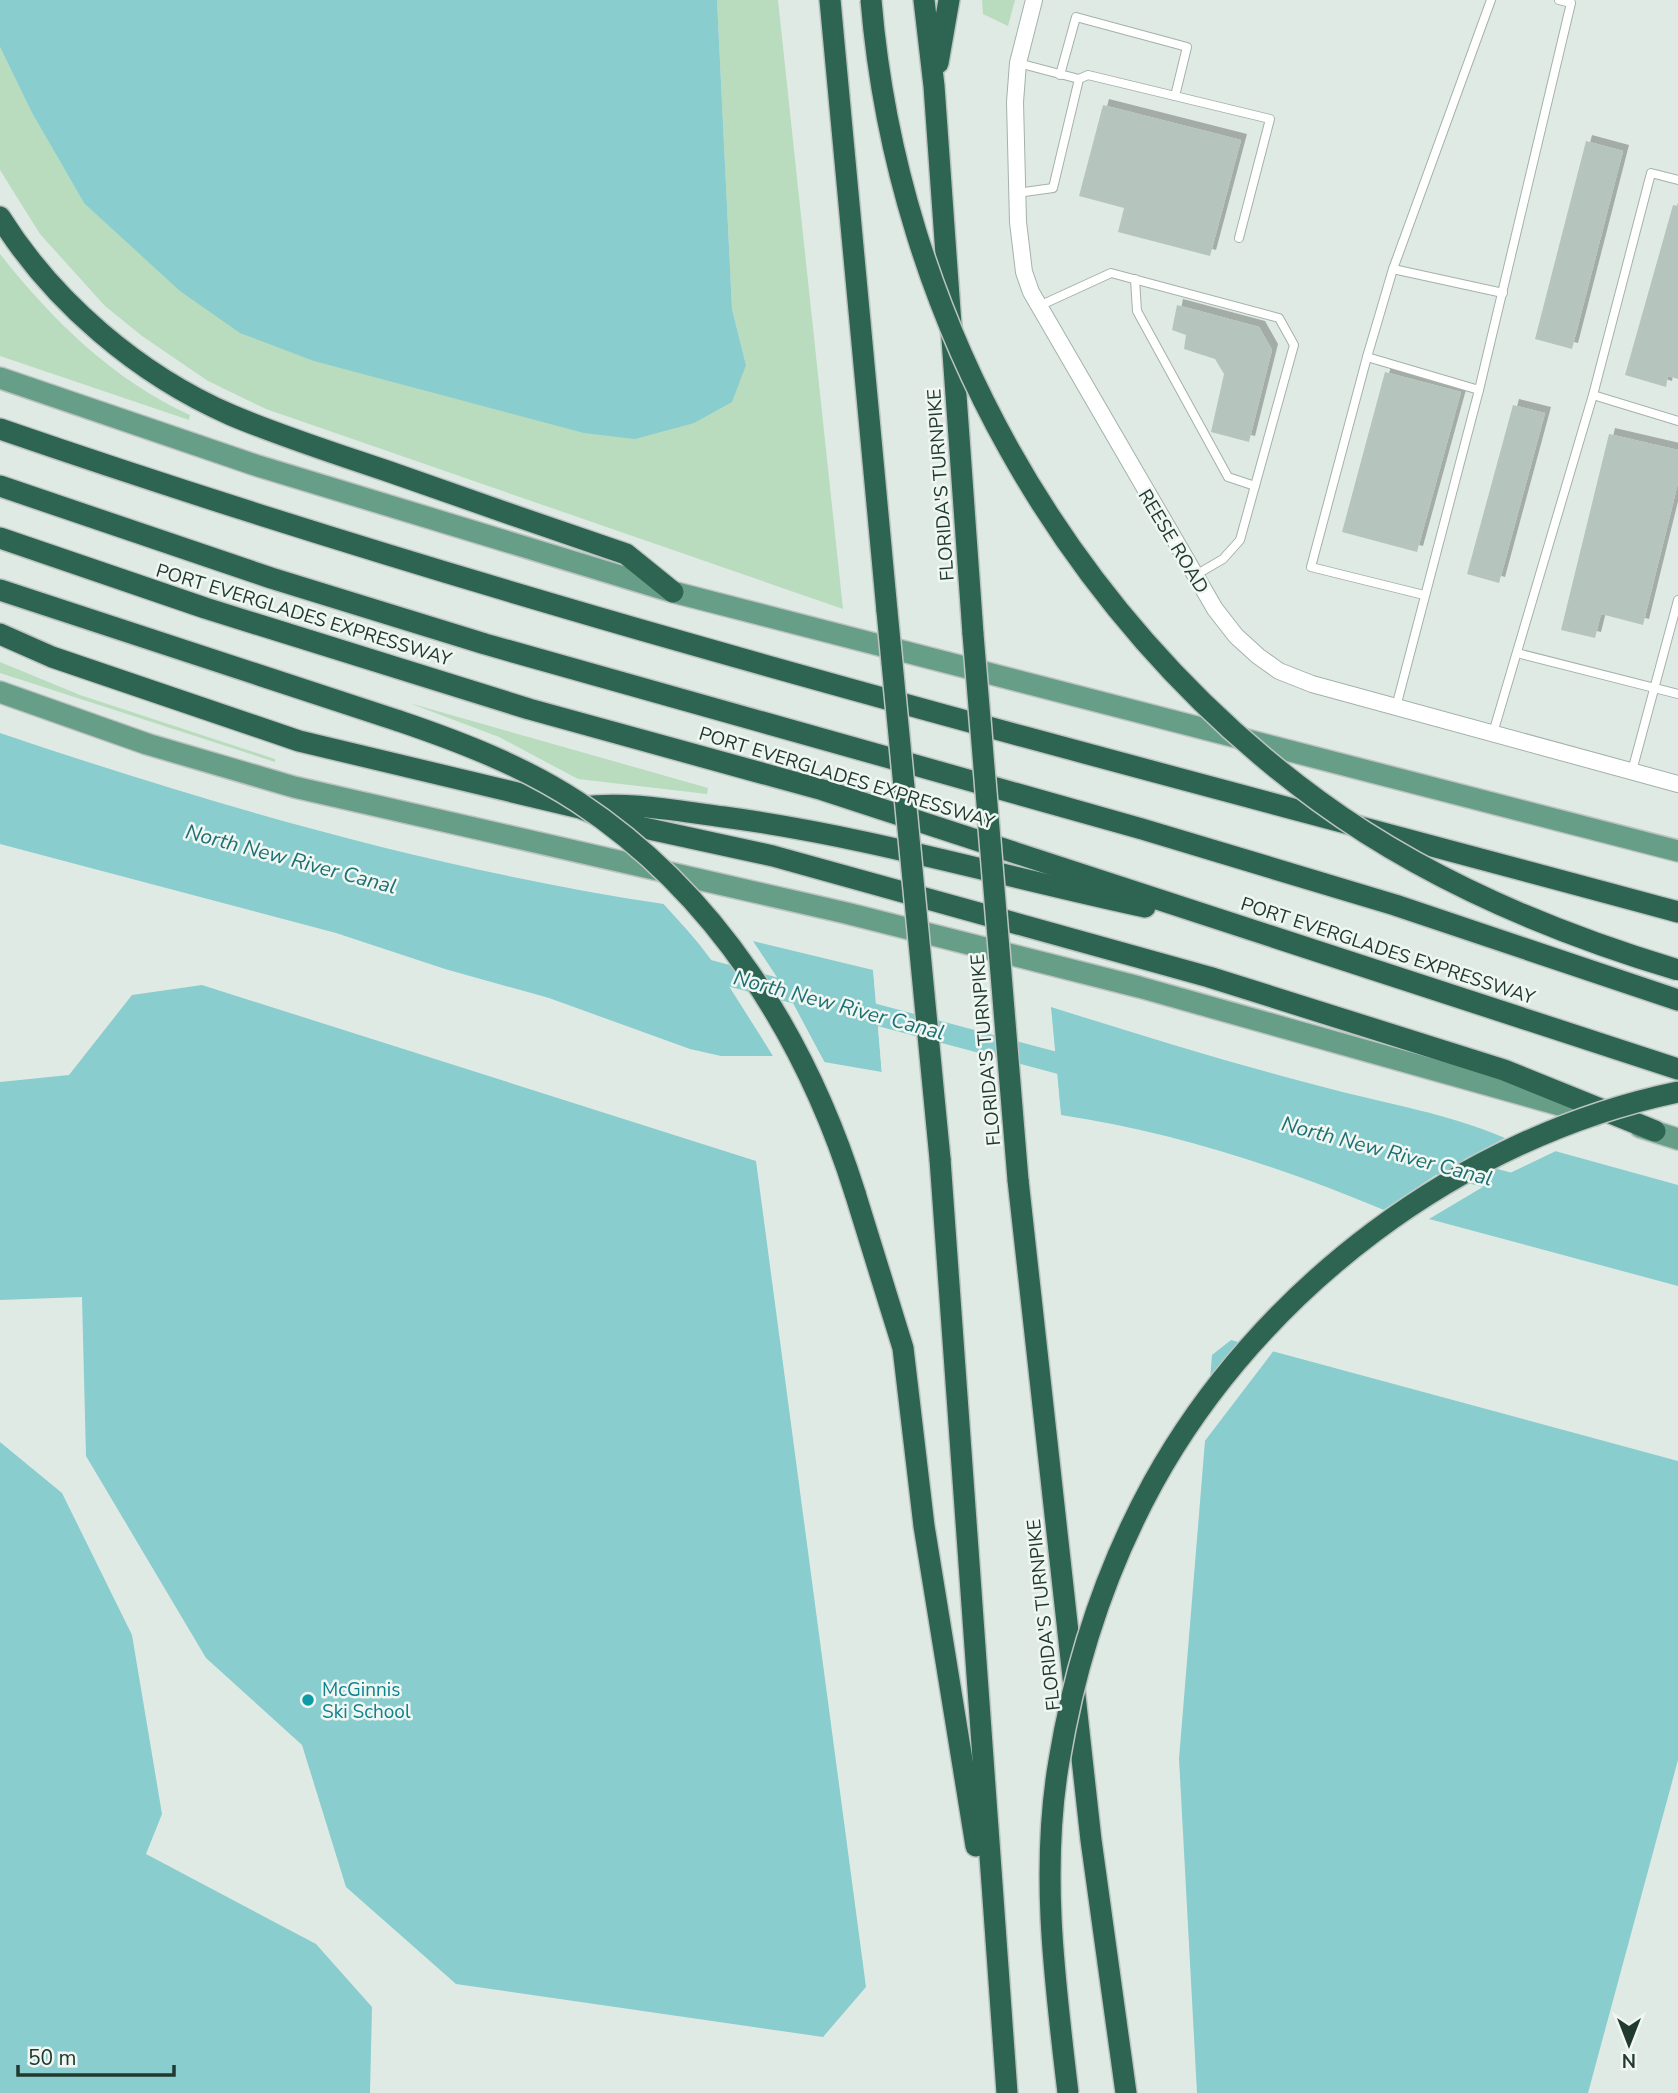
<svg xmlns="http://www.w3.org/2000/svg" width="1678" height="2093" font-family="'Nunito Sans',sans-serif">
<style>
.green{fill:#b9dbbe}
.water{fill:#89cdce}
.pier{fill:#e0eae4}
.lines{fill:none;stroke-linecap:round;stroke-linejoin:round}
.canal{stroke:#89cdce;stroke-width:21}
.building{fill:#b5c5bd;filter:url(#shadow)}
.service-casing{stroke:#a3b2aa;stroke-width:10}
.minor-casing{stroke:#a3b2aa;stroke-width:18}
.primary-casing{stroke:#bcc4c1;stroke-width:24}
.motorway-casing{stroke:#bcc4c1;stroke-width:24}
.service{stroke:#fff;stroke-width:8}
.minor{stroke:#fff;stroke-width:16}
.primary{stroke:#669e88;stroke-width:21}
.motorway{stroke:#2e6552;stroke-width:21}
.motorway-bridge-casing{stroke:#bcc4c1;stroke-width:24;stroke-linecap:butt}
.motorway-bridge{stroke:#2e6552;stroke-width:21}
.culture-dot{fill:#0f9aa8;stroke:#f0f7f3;stroke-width:2.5}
.labels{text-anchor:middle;stroke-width:5;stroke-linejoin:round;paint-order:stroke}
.street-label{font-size:19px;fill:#213a30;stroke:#f0f7f3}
.culture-label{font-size:19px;fill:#0d838f;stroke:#f0f7f3;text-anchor:start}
.water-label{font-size:21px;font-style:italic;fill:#1e7173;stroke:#f0f7f3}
</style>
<defs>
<filter id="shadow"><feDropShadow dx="6" dy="-6" stdDeviation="0" flood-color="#0004"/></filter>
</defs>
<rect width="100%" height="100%" fill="#e0eae4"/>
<!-- green -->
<g class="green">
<path d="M 717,0 L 778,0 L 843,609 L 266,409 L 208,381 L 142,336 L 105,306 L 40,234 L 0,170 L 0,47 L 32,113 L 84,203 L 746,365 L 732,309 Z"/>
<path d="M 982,0 L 1015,0 L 1008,26 L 983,14 Z"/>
<path d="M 0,254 C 52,320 113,380 190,415 L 189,420 L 0,356 Z"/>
<path d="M 0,662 L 80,695 L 275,759 L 275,762 L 0,673 Z"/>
<path d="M 409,703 L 708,788 L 707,794 L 578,779 L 499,737 Z"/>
</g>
<!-- water -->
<g class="water">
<path d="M 0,0 L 717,0 L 732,309 L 746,365 L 732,402 L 694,423 L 635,439 L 584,433 L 314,361 L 240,333 L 180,291 L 84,203 L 32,113 L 0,47 Z"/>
<path d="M 0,733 C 216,806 438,870 664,904 C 708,950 742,1001 773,1056 L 721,1056 L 690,1049 L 549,998 L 445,969 L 336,933 L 0,844 Z"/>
<path d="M 753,941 L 873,970 L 882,1072 L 824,1062 L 788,994 Z"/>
<path d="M 202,985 L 756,1161 L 866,1987 L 823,2037 L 456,1984 L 346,1887 L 302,1745 L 206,1658 L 86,1456 L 82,1297 L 0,1300 L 0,1082 L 69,1075 L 132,995 Z"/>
<path d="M 1051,1007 C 1143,1036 1237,1065 1331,1089 C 1393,1105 1445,1113 1505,1138 L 1442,1171 L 1384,1210 C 1279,1166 1173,1132 1061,1115 Z"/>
<path d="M 1555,1151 L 1678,1185 L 1678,1286 L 1429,1219 L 1491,1182 Z"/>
<path d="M 1231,1340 L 1678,1461 L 1678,1760 L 1588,2093 L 1197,2093 L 1179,1759 L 1212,1355 Z"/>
<path d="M 0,1442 L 62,1493 L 132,1635 L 162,1814 L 146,1854 L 316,1944 L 372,2007 L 370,2093 L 0,2093 Z"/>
</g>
<!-- pier -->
<g class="pier">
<path d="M 660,900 L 666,902 L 710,951 L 752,1012 L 776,1055 L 775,1059 L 708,953 Z"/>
<path d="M 751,939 L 788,994 L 826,1065 L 821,1063 L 785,996 L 750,943 Z"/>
<path d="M 873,967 L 877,970 L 885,1072 L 882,1076 Z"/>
<path d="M 1050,1003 L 1061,1119 L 1057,1116 L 1047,1007 Z"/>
<path d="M 1508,1137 L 1383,1213 L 1380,1212 L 1442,1171 Z"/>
<path d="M 1553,1148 L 1560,1149 L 1491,1182 L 1426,1220 L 1427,1216 L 1442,1205 L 1489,1179 Z"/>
<path d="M 1242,1340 L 1275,1349 L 1201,1446 L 1206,1381 Z"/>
</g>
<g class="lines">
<!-- canal -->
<g class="canal">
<path d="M 696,967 L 814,998"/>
<path d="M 851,1008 L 1084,1070"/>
<path d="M 1423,1160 L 1520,1186"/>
</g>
</g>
<!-- building -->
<g class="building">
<path d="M 1103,105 L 1241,140 L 1210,256 L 1118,232 L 1124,208 L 1079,196 Z"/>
<path d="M 1586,141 L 1623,151 L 1572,349 L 1535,339 Z"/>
<path d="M 1673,205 L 1678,206 L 1678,379 L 1668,376 L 1666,387 L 1625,375 Z"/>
<path d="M 1177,305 L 1259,327 L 1272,350 L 1249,442 L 1211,432 L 1224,374 L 1215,359 L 1184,349 L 1186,335 L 1172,330 Z"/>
<path d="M 1385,372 L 1461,392 L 1417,552 L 1342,532 Z"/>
<path d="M 1513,405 L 1545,413 L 1499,583 L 1467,574 Z"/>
<path d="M 1609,434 L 1678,450 L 1678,483 L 1643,625 L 1601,614 L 1595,638 L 1561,630 Z"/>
</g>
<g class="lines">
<defs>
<g id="service">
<path d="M 1018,63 L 1079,79"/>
<path d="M 1060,75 L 1076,17 L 1187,47 L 1175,96"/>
<path d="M 1017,193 L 1053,188 L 1079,79 L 1088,75 L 1270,119 L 1239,238"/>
<path d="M 1393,269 L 1503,293"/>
<path d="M 1135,279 L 1137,311 L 1228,477 L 1255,486"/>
<path d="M 1039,306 L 1111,273 L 1279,318 L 1294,345 L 1240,540 L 1223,559 L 1194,576"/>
<path d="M 1367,357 L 1393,269 L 1491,0"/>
<path d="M 1479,390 L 1571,3 L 1559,0"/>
<path d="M 1593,395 L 1651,173 L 1678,180"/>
<path d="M 1517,653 L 1678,694"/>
<path d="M 1396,707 L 1479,390 L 1367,357 L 1311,567 L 1424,595"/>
<path d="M 1493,733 L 1593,395 L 1678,421"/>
<path d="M 1632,771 L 1678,600"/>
</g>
<path id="minor" d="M 1034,0 L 1018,63 L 1015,102 L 1018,222 L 1024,272 L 1031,292 L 1215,609 L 1236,636 L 1258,656 L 1279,671 L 1312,684 L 1678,784"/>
<g id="primary">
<path d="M 0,378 L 255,465 L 673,592 L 1678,851"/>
<path d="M 0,692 L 147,744 L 294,787 L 846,913 L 1139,987 L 1595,1115"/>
<path d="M 1640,1127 L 1678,1139"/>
</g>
<g id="motorway">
<path d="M 830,0 L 887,611"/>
<path d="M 924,0 L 934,86 L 973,634"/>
<path d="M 938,63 L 949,0"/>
<path d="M 0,217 C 53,302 139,375 231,415 C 283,437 337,454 390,472 C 469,500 547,527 626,554 L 673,592"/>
<path d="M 0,429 C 551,619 1116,760 1678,912"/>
<path d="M 0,486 L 271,578 L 485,644 L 1142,829 L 1395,905 L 1678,1000"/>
<path d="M 0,538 L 205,608 L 529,709 L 823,790 L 1678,1069"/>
<path d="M 0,590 L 399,721"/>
<path d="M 0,634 L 52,657 L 299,741 L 580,808 L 612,821 L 773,856 L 1209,977 L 1504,1070 L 1655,1131"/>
<path d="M 582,807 C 630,801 677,811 724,817 C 867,836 1004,877 1145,907"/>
<path d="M 940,1159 L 1007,2093"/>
<path d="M 1018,1180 L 1091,1840 L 1126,2093"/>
<path d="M 855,1193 L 903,1348 L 924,1526 L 976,1846"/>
</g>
</defs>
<!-- service casing -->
<use href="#service" class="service-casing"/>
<!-- minor casing -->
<use href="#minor" class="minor-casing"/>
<!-- primary casing -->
<use href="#primary" class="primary-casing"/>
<!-- motorway casing -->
<use href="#motorway" class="motorway-casing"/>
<!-- service -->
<use href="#service" class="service"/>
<!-- minor -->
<use href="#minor" class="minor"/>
<!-- primary -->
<use href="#primary" class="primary"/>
<!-- motorway -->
<use href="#motorway" class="motorway"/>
<defs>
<g id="motorway-bridge">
<path d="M 871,0 C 897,315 1063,614 1319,801 C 1427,880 1551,932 1678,970"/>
<path d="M 887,611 L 940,1159"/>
<path d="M 973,634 L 1018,1180"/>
<path d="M 399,721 C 461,742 523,766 578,802 C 716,893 806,1037 855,1193"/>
<path d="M 1068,2093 C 1055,1983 1040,1871 1059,1761 C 1075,1664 1106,1569 1153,1483 C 1260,1289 1461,1137 1678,1092"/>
</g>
</defs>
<!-- motorway-bridge casing -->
<use href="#motorway-bridge" class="motorway-bridge-casing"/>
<!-- motorway-bridge -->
<use href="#motorway-bridge" class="motorway-bridge"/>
</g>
<!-- markers -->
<circle class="culture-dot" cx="308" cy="1700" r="7"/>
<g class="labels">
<!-- street labels -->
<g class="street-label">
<text transform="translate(940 485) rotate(-94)" y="7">FLORIDA'S TURNPIKE</text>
<text transform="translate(1174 541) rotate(59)" y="7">REESE ROAD</text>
<text transform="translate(304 614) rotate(17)" y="7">PORT EVERGLADES EXPRESSWAY</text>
<text transform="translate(847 777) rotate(17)" y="7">PORT EVERGLADES EXPRESSWAY</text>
<text transform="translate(1388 950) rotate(18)" y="7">PORT EVERGLADES EXPRESSWAY</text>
<text transform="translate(985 1050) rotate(-95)" y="7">FLORIDA'S TURNPIKE</text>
<text transform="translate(1043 1615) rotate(-96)" y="7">FLORIDA'S TURNPIKE</text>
</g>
<!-- culture labels -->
<g class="culture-label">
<text x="322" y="1696">McGinnis<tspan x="322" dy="22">Ski School</tspan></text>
</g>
<!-- water labels -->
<g class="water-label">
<text transform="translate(291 859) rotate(15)" y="7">North New River Canal</text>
<text transform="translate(839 1005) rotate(15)" y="7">North New River Canal</text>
<text transform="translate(1387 1151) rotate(15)" y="7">North New River Canal</text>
</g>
</g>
<!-- north arrow -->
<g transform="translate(1629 2044) rotate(180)" stroke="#f0f7f3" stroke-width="5" paint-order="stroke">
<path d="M0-5L12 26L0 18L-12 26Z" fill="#213a30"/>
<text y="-10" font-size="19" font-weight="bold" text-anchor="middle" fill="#213a30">N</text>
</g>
<!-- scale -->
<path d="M18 2065v10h156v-10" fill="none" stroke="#213a30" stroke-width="3.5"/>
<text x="28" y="2065" font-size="21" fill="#213a30" stroke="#f0f7f3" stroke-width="5" paint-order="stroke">50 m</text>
</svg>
